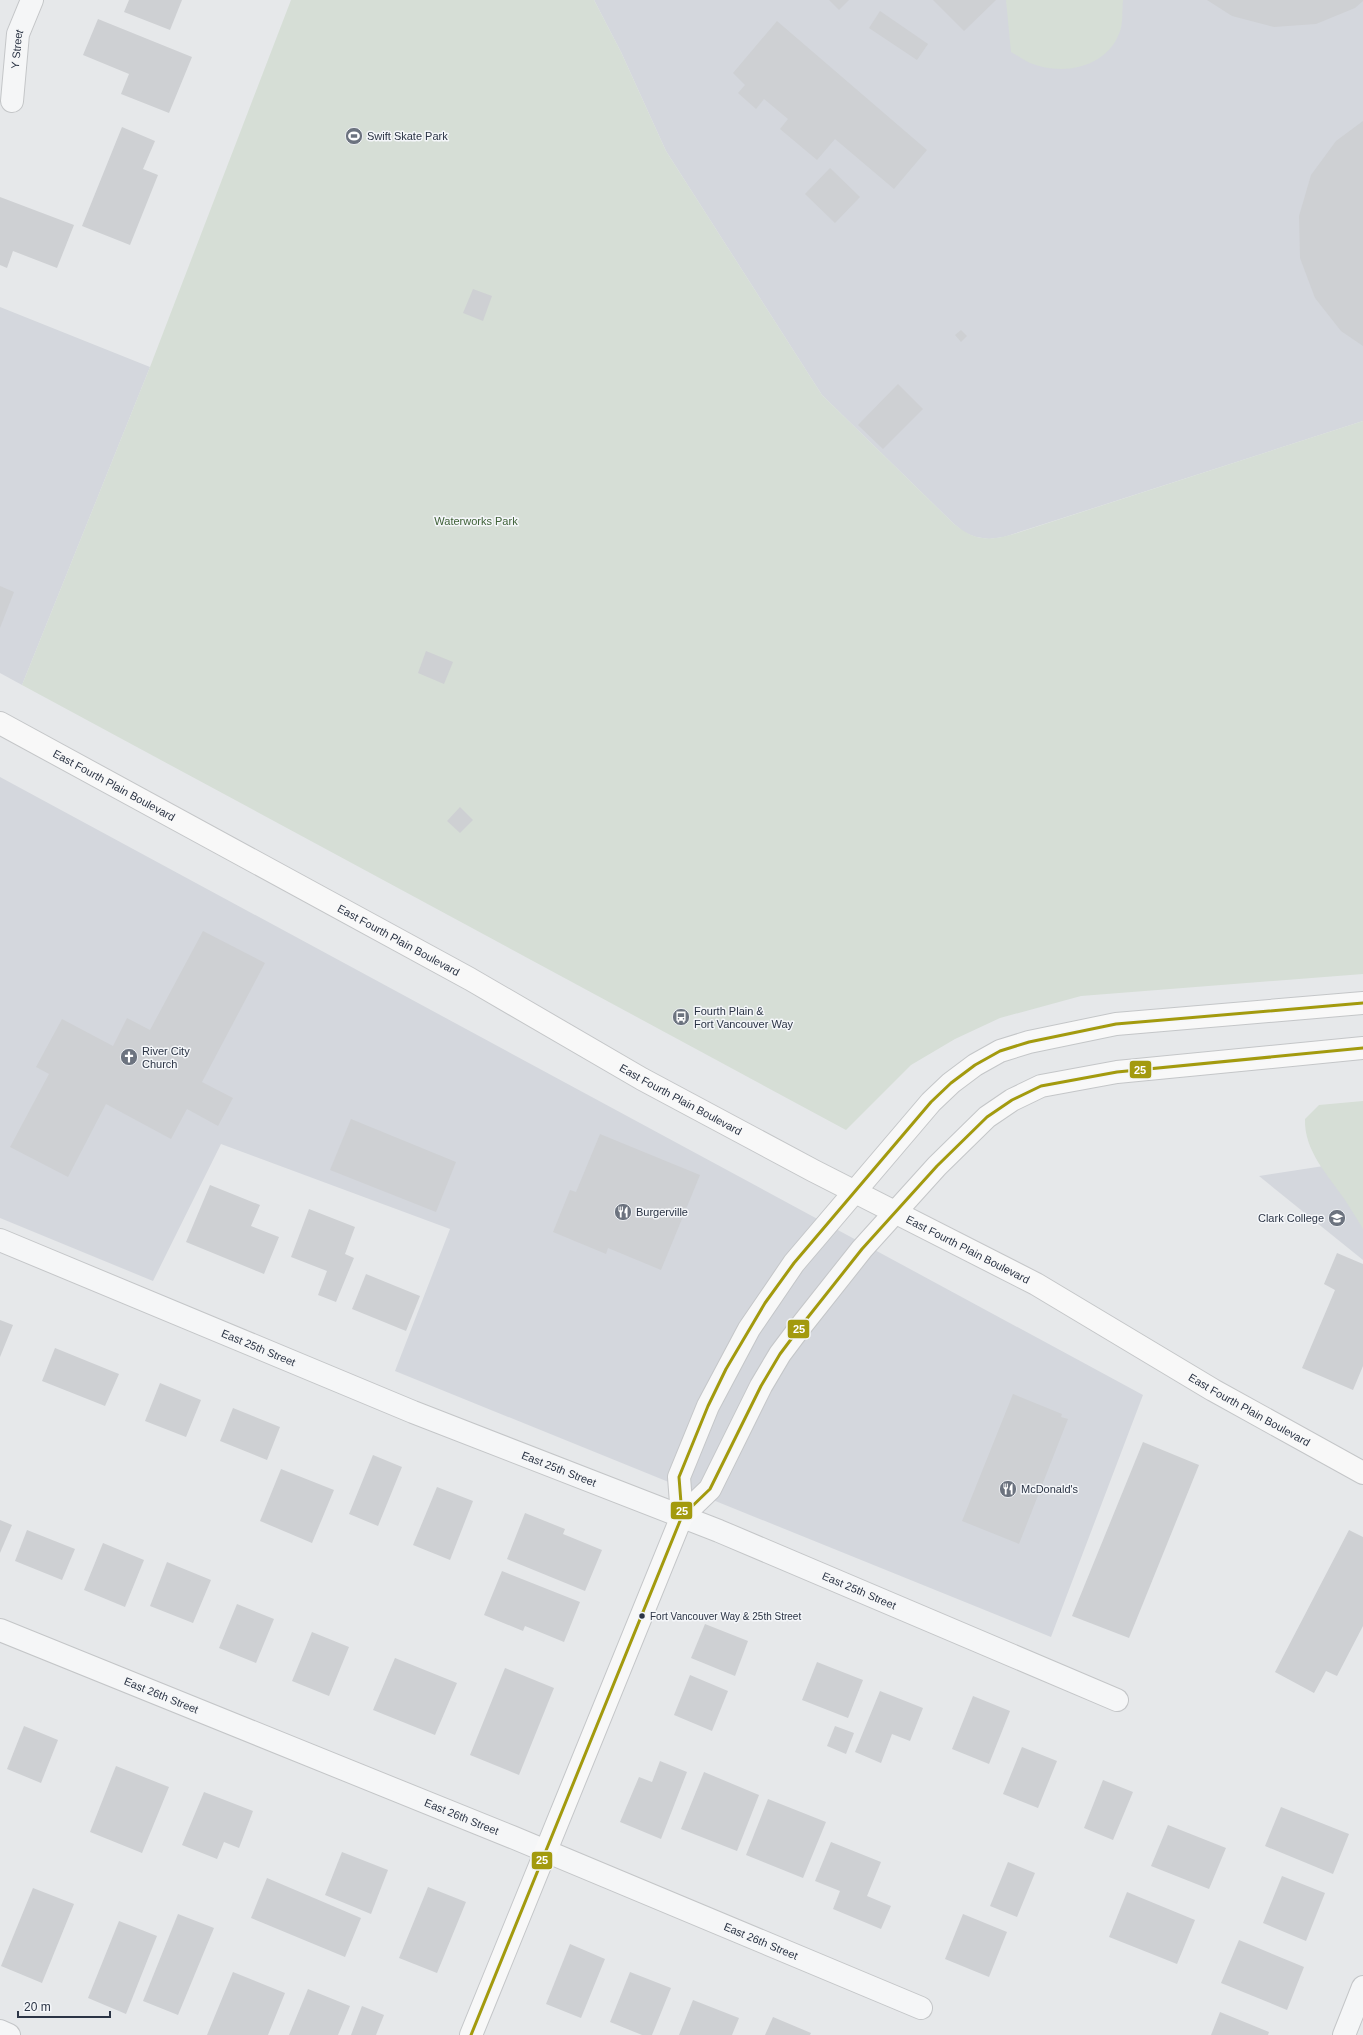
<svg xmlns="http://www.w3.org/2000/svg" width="1363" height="2035" font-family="Arial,sans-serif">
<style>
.built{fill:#d4d7dd}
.green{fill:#d6ded6}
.building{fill:#ced0d3}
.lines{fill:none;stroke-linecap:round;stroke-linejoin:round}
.street-casing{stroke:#c4c6c8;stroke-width:24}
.secondary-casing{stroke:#c4c6c8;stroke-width:24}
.street{stroke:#f5f6f7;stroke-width:22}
.secondary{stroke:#f8f8f8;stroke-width:22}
.bus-1-casing{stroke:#f4f6f9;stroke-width:6}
.bus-1{stroke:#a39a0e;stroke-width:3}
.bus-dot{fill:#2b3445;stroke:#f4f6f9;stroke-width:1.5}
.labels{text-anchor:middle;stroke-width:3;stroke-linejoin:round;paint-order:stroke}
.bus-label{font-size:10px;fill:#2b3445;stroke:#f4f6f9;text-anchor:start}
.street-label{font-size:11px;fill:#2b3445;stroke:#f4f6f9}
.poi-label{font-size:11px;fill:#2b3445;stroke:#f4f6f9;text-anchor:start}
.park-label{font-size:11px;fill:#3f6138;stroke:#f4f6f9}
.line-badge{stroke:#f4f6f9;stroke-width:1.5}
.badge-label{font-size:11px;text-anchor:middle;font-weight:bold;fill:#fff}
</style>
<rect width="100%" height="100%" fill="#e6e8ea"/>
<!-- built -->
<g class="built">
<path d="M 594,0 L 1363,0 L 1363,421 L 1004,537 L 989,539 L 976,537 L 965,533 L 954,524 L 822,395 L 666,151 L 621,52 Z"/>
<path d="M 0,307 L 150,367 L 22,685 L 0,673 Z"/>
<path d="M 0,777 L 1143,1395 L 1051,1637 L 395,1371 L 450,1229 L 221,1144 L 153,1281 L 0,1218 Z"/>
<path d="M 1363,1160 L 1363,1260 L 1259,1176 Z"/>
</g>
<!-- green -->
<g class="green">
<path d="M 291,0 L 594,0 L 621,52 L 666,151 L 822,395 L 954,524 C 976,542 991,541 1017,533 L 1363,421 L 1363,974 L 1081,996 L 1000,1018 L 955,1039 L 911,1065 L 846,1130 L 22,685 L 150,367 Z"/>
<path d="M 1006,0 L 1123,0 C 1122,9 1123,19 1121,28 C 1110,67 1064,77 1030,63 C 1023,60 1017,55 1011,52 Z"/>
<path d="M 1363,1101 L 1363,1229 C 1357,1219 1351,1209 1345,1200 C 1328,1175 1304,1151 1305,1119 L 1319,1105 Z"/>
</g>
<!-- building -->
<g class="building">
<path d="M 129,0 L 182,0 L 170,30 L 124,12 Z"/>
<path d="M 829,0 L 849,0 L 839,10 Z"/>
<path d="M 933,0 L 996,0 L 964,31 Z"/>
<path d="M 1207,0 L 1363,0 L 1363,1 L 1355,8 L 1316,24 L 1274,27 L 1232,16 Z"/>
<path d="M 880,11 L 928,44 L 917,60 L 869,28 Z"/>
<path d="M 98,19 L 192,57 L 169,113 L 121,94 L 129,74 L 83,55 Z"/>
<path d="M 777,21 L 927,150 L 894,189 L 835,139 L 817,160 L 780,129 L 788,119 L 764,99 L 756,109 L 738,93 L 745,85 L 733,73 Z"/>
<path d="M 1363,121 L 1363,346 L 1341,331 L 1315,298 L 1300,258 L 1299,216 L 1311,175 L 1336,141 Z"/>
<path d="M 122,127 L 155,141 L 143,169 L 158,175 L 130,245 L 82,226 Z"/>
<path d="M 830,168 L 860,197 L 835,223 L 805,194 Z"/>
<path d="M 0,197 L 74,225 L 57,268 L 13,251 L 7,268 L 0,265 Z"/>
<path d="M 473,289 L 492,296 L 483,321 L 463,313 Z"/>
<path d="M 961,330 L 967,336 L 961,342 L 955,335 Z"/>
<path d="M 898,384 L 923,409 L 883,449 L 858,425 Z"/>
<path d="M 0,586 L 14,592 L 0,628 Z"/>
<path d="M 426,651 L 453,662 L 444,684 L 418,673 Z"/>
<path d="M 460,807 L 473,820 L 460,833 L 447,821 Z"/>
<path d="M 203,931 L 265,963 L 202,1082 L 233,1098 L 218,1126 L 187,1109 L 171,1139 L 106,1104 L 68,1177 L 10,1147 L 49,1074 L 36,1067 L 62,1019 L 113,1046 L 127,1018 L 150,1030 Z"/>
<path d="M 351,1119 L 456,1162 L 436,1212 L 330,1170 Z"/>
<path d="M 600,1134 L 700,1175 L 661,1270 L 608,1248 L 606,1254 L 553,1232 L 570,1190 L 576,1192 Z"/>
<path d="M 210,1185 L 260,1205 L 251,1226 L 279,1237 L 264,1274 L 186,1242 Z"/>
<path d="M 309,1209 L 355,1227 L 345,1254 L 354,1258 L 336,1302 L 318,1295 L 327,1271 L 291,1257 Z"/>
<path d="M 1337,1253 L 1363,1264 L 1363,1366 L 1353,1390 L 1302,1368 L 1335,1290 L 1324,1284 Z"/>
<path d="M 366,1274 L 420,1296 L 406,1331 L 352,1309 Z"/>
<path d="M 0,1320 L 13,1325 L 0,1357 Z"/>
<path d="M 55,1348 L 119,1374 L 105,1406 L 42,1381 Z"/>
<path d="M 160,1383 L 201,1400 L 186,1437 L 145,1421 Z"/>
<path d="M 1013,1394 L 1062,1414 L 1061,1417 L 1068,1419 L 1019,1544 L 962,1521 Z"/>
<path d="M 233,1408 L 280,1427 L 267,1460 L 220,1441 Z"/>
<path d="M 1143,1442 L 1199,1465 L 1129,1638 L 1072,1616 Z"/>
<path d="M 373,1455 L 402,1467 L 378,1526 L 349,1514 Z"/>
<path d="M 281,1469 L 334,1490 L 312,1543 L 260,1521 Z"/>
<path d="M 437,1487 L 473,1501 L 450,1560 L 413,1545 Z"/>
<path d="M 525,1513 L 565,1529 L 563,1534 L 602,1550 L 585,1591 L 507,1559 Z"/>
<path d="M 0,1520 L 12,1525 L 0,1553 Z"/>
<path d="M 27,1530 L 75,1549 L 62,1580 L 15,1561 Z"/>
<path d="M 1349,1530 L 1363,1537 L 1363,1626 L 1337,1676 L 1326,1671 L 1314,1693 L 1275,1672 Z"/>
<path d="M 103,1543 L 144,1560 L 125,1607 L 84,1590 Z"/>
<path d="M 167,1562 L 211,1580 L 193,1623 L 150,1606 Z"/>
<path d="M 502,1571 L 580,1602 L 564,1642 L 525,1626 L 523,1631 L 484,1615 Z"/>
<path d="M 237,1604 L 274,1619 L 256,1663 L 219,1648 Z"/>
<path d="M 705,1624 L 748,1641 L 735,1676 L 691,1658 Z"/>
<path d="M 312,1632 L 349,1647 L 329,1696 L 292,1681 Z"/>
<path d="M 395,1658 L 457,1683 L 435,1735 L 373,1710 Z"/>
<path d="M 817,1662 L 863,1680 L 848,1718 L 802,1700 Z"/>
<path d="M 505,1668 L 554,1688 L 519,1775 L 470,1755 Z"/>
<path d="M 690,1675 L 728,1691 L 712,1731 L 674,1715 Z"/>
<path d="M 880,1691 L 923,1708 L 910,1741 L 892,1734 L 881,1763 L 855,1752 Z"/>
<path d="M 973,1696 L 1010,1711 L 989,1764 L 952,1749 Z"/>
<path d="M 24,1726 L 58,1740 L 41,1783 L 7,1769 Z"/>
<path d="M 835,1726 L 854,1733 L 846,1754 L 827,1746 Z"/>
<path d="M 1022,1747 L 1057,1761 L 1038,1808 L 1003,1794 Z"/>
<path d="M 660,1761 L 687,1772 L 661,1839 L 620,1822 L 639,1777 L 652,1782 Z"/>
<path d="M 116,1766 L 169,1787 L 142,1853 L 90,1832 Z"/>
<path d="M 704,1772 L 759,1795 L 737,1851 L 681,1829 Z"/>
<path d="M 1103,1780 L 1133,1792 L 1113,1840 L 1084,1828 Z"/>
<path d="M 204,1792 L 253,1811 L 239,1848 L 224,1842 L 217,1859 L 182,1845 Z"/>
<path d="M 768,1799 L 826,1822 L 803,1878 L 746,1855 Z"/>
<path d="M 1281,1807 L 1349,1834 L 1333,1874 L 1265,1846 Z"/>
<path d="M 1168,1825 L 1226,1848 L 1209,1889 L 1151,1866 Z"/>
<path d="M 831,1842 L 881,1862 L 867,1896 L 891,1906 L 881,1929 L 833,1909 L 840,1891 L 815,1881 Z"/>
<path d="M 342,1852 L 388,1870 L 371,1914 L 325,1895 Z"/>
<path d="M 1008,1862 L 1035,1873 L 1017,1917 L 990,1906 Z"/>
<path d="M 1282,1876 L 1325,1893 L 1306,1941 L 1263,1923 Z"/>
<path d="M 267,1878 L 361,1918 L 345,1957 L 251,1918 Z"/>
<path d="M 428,1887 L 466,1902 L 437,1973 L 399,1958 Z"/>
<path d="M 33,1888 L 74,1904 L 42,1983 L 1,1966 Z"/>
<path d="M 1127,1892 L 1195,1920 L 1177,1964 L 1109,1937 Z"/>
<path d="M 178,1914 L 214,1928 L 178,2015 L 143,2001 Z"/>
<path d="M 963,1914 L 1007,1932 L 989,1977 L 945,1959 Z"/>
<path d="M 119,1921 L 157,1936 L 126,2014 L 88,1998 Z"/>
<path d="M 1239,1940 L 1304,1967 L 1287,2010 L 1221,1983 Z"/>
<path d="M 570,1944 L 605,1959 L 581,2018 L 546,2004 Z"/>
<path d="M 233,1972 L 285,1993 L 268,2035 L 207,2035 Z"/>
<path d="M 630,1972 L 671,1988 L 652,2035 L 642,2035 L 610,2022 Z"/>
<path d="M 308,1989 L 350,2006 L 338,2035 L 289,2035 Z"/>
<path d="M 693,2000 L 739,2018 L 732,2035 L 679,2035 Z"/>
<path d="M 362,2006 L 384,2015 L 376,2035 L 351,2035 Z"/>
<path d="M 1220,2012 L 1269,2032 L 1268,2035 L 1211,2035 Z"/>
<path d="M 773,2017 L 811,2033 L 810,2035 L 765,2035 Z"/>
</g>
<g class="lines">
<defs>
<g id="street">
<path id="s1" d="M 12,101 L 18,34 L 32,0"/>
<path id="s2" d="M 0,1240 L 413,1412 L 719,1531 L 1117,1700"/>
<path id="s3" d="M 0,1630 L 512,1837 L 921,2008"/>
<path d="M 0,2031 L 9,2035"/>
<path d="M 1344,2035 L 1363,1987"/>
</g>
<g id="secondary">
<path id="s4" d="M 0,723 L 470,979 L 642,1079 L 814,1171 L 1036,1284 L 1213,1390 L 1363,1473"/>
<path d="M 682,1516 L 679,1477 L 708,1406 L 749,1329 L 794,1263 L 931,1102 L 951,1083 L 975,1065 L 1000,1051 L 1029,1042 L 1116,1024 L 1363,1003"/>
<path d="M 471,2035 L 682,1516 L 710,1489 L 761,1386 L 780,1354 L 801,1326 L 862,1249 L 937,1166 L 987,1117 L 1012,1100 L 1041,1086 L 1117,1072 L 1363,1048"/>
</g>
</defs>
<!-- street casing -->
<use href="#street" class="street-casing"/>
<!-- secondary casing -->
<use href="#secondary" class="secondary-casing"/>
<!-- street -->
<use href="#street" class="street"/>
<!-- secondary -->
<use href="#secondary" class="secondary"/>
<defs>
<g id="bus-1">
<path d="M 681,1517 L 710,1489 L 761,1386 L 780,1354 L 801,1326 L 862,1249 L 937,1166 L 987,1117 L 1012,1100 L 1041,1086 L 1117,1072 L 1363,1048"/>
<path d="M 471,2035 L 682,1516 L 679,1477 L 708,1406 L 726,1369 L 765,1303 L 794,1263 L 931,1102 L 951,1083 L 975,1065 L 1000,1051 L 1029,1042 L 1116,1024 L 1363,1003"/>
</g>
</defs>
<!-- bus-1 casing -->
<use href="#bus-1" class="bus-1-casing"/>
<!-- bus-1 -->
<use href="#bus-1" class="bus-1"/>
</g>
<!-- icons -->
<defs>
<symbol id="stadium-disc" viewBox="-11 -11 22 22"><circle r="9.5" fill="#6c737f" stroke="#f4f6f9"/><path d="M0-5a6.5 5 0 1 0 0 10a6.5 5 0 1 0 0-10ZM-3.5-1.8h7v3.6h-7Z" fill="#fff"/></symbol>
<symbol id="bus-disc" viewBox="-11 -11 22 22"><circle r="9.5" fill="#6c737f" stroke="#f4f6f9"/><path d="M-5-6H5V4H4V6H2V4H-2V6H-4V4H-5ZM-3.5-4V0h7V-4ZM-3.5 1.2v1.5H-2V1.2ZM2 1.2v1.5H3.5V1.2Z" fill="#fff"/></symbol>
<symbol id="church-disc" viewBox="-11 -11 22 22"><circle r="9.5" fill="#6c737f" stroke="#f4f6f9"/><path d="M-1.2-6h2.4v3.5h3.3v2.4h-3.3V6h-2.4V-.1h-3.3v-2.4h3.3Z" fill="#fff"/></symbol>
<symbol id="restaurant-disc" viewBox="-11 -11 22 22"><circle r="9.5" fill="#6c737f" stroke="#f4f6f9"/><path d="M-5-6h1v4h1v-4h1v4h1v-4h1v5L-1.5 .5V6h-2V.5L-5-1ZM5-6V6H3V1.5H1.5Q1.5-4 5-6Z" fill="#fff"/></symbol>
<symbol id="university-disc" viewBox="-11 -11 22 22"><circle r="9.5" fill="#6c737f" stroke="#f4f6f9"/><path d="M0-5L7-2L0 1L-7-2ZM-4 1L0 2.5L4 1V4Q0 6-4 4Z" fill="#fff"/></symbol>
</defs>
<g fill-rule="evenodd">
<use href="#stadium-disc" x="344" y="126" width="20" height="20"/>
<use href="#bus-disc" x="671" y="1007" width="20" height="20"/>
<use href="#church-disc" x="119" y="1047" width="20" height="20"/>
<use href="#restaurant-disc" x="613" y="1202" width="20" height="20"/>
<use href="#university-disc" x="1327" y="1208" width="20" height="20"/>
<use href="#restaurant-disc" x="998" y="1479" width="20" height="20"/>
</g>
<!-- markers -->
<circle class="bus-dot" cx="642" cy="1616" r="3.5"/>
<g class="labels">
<!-- bus labels -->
<g class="bus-label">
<text x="650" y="1620">Fort Vancouver Way &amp; 25th Street</text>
</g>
<!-- street labels -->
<g class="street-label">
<text dy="4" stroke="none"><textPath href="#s1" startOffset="52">Y Street</textPath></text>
<text dy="4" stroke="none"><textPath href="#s4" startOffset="130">East Fourth Plain Boulevard</textPath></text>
<text dy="4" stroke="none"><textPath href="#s4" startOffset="454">East Fourth Plain Boulevard</textPath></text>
<text dy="4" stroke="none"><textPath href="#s4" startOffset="778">East Fourth Plain Boulevard</textPath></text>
<text dy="4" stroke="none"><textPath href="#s4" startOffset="1102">East Fourth Plain Boulevard</textPath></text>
<text dy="4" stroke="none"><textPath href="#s2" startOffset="280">East 25th Street</textPath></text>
<text dy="4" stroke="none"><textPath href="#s4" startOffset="1426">East Fourth Plain Boulevard</textPath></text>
<text dy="4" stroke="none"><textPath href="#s2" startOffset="604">East 25th Street</textPath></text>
<text dy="4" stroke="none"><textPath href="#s2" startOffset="928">East 25th Street</textPath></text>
<text dy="4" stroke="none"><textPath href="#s3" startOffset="174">East 26th Street</textPath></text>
<text dy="4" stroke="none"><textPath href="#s3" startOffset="498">East 26th Street</textPath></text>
<text dy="4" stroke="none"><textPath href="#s3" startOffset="822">East 26th Street</textPath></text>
</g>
<!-- poi labels -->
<g class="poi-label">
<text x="367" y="140">Swift Skate Park</text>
<text x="694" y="1015">Fourth Plain &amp;<tspan x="694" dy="13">Fort Vancouver Way</tspan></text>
<text x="142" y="1055">River City<tspan x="142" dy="13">Church</tspan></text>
<text x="636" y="1216">Burgerville</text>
<text x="1324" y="1222" text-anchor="end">Clark College</text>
<text x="1021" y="1493">McDonald's</text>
</g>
<!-- park labels -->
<g class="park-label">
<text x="476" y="525">Waterworks Park</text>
</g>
</g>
<g class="line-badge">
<rect x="1129" y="1060" width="23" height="19" rx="4" fill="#a39a0e"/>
<rect x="787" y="1319" width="23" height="20" rx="4" fill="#a39a0e"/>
<rect x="670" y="1501" width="23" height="19" rx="4" fill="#a39a0e"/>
<rect x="531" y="1851" width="22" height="19" rx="4" fill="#a39a0e"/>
</g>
<g class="badge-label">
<text x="1140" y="1074">25</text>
<text x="799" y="1333">25</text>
<text x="682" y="1515">25</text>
<text x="542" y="1864">25</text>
</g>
<!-- scale -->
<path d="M18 2011v6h92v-6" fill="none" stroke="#2b3445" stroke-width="2"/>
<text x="24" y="2011" font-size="12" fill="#2b3445" stroke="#f4f6f9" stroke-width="3" paint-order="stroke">20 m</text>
</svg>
